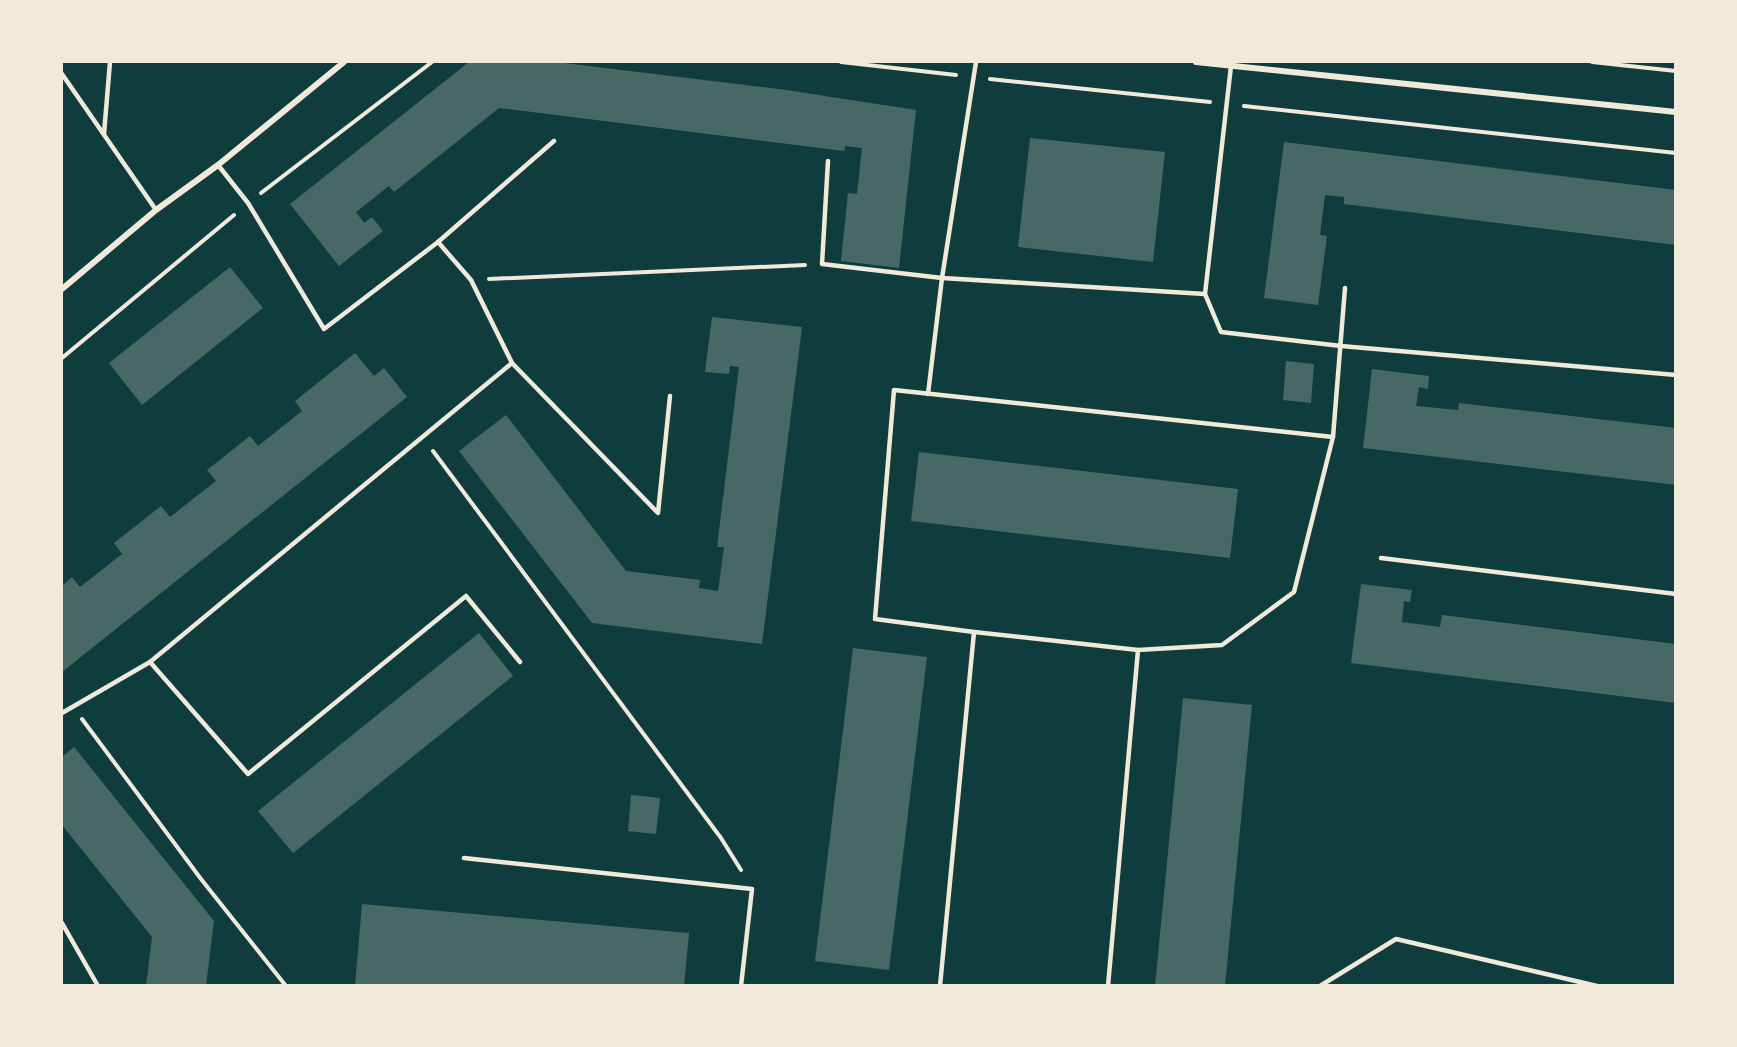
<svg xmlns="http://www.w3.org/2000/svg" width="1737" height="1047" font-family="'Noto Serif',serif">
<style>
.building{fill:#486865}
.lines{fill:none;stroke-linecap:round;stroke-linejoin:round}
.path{stroke:#f1e9da;stroke-width:4}
.service{stroke:#f1e9da;stroke-width:4.5}
.minor{stroke:#f1e9da;stroke-width:6}
</style>
<rect width="100%" height="100%" fill="#0f3d3e"/>
<!-- building -->
<g class="building">
<path d="M 469,62 L 556,62 L 786,90 L 916,110 L 899,268 L 841,261 L 848,193 L 857,194 L 862,148 L 845,146 L 844,151 L 499,108 L 394,192 L 389,186 L 356,212 L 364,223 L 372,217 L 383,231 L 339,266 L 290,204 Z"/>
<path d="M 1030,138 L 1165,152 L 1153,262 L 1018,247 Z"/>
<path d="M 1284,142 L 1676,190 L 1676,245 L 1344,204 L 1344,197 L 1325,195 L 1320,235 L 1327,236 L 1318,305 L 1264,298 Z"/>
<path d="M 230,267 L 263,308 L 142,405 L 109,363 Z"/>
<path d="M 712,317 L 802,327 L 762,644 L 592,623 L 459,451 L 506,415 L 626,571 L 700,580 L 699,588 L 718,591 L 724,547 L 717,547 L 739,367 L 730,366 L 729,374 L 705,372 Z"/>
<path d="M 355,353 L 374,376 L 384,368 L 407,397 L 62,672 L 62,586 L 72,577 L 80,587 L 122,554 L 114,543 L 161,506 L 170,517 L 216,481 L 207,470 L 250,436 L 258,446 L 302,411 L 295,401 Z"/>
<path d="M 1286,361 L 1314,364 L 1311,403 L 1283,400 Z"/>
<path d="M 1372,369 L 1429,376 L 1428,389 L 1419,387 L 1416,406 L 1458,410 L 1459,403 L 1676,428 L 1676,485 L 1363,448 Z"/>
<path d="M 919,452 L 1238,489 L 1230,558 L 911,521 Z"/>
<path d="M 1361,584 L 1412,590 L 1410,602 L 1404,601 L 1402,622 L 1440,627 L 1442,615 L 1676,644 L 1676,703 L 1351,663 Z"/>
<path d="M 479,633 L 513,676 L 293,853 L 258,811 Z"/>
<path d="M 853,648 L 927,657 L 889,970 L 815,961 Z"/>
<path d="M 1183,698 L 1252,705 L 1225,986 L 1155,986 Z"/>
<path d="M 74,747 L 214,921 L 206,986 L 146,986 L 152,937 L 62,825 L 62,757 Z"/>
<path d="M 631,795 L 660,798 L 656,834 L 628,831 Z"/>
<path d="M 362,904 L 689,933 L 684,986 L 355,986 Z"/>
</g>
<g class="lines">
<!-- path -->
<g class="path">
<path d="M 841,62 L 956,75"/>
<path d="M 1592,62 L 1676,71"/>
<path d="M 990,79 L 1210,102"/>
<path d="M 1244,106 L 1676,153"/>
<path d="M 261,193 L 432,62"/>
<path d="M 489,279 L 805,265"/>
<path d="M 62,358 L 234,215"/>
<path d="M 433,451 L 721,838 L 741,870"/>
<path d="M 82,719 L 201,879 L 286,986"/>
</g>
<!-- service -->
<g class="service">
<path d="M 1231,66 L 1205,294 L 1221,332 L 1341,346 L 1676,375"/>
<path d="M 62,74 L 156,210"/>
<path d="M 104,134 L 110,62"/>
<path d="M 828,161 L 822,264 L 942,278 L 1205,294"/>
<path d="M 218,165 L 248,203 L 324,329 L 438,242 L 554,141"/>
<path d="M 438,242 L 471,280 L 512,363 L 658,513 L 670,396"/>
<path d="M 928,394 L 942,278 L 976,62"/>
<path d="M 1381,558 L 1676,594"/>
<path d="M 974,632 L 875,619 L 894,390 L 1333,437"/>
<path d="M 1138,650 L 1222,645 L 1294,592 L 1333,437 L 1345,288"/>
<path d="M 150,662 L 248,774 L 466,596 L 520,662"/>
<path d="M 62,713 L 150,662 L 512,363"/>
<path d="M 464,858 L 752,889 L 741,986"/>
<path d="M 62,923 L 98,986"/>
<path d="M 940,986 L 974,632 L 1138,650 L 1108,986"/>
<path d="M 1320,986 L 1396,939 L 1597,986"/>
</g>
<!-- minor -->
<g class="minor">
<path d="M 1196,62 L 1676,112"/>
<path d="M 62,289 L 156,210 L 218,165 L 344,62"/>
</g>
</g>
<!-- border -->
<rect width="1737" height="1047" fill="none" stroke="#f1e9da" stroke-width="126"/>
</svg>
